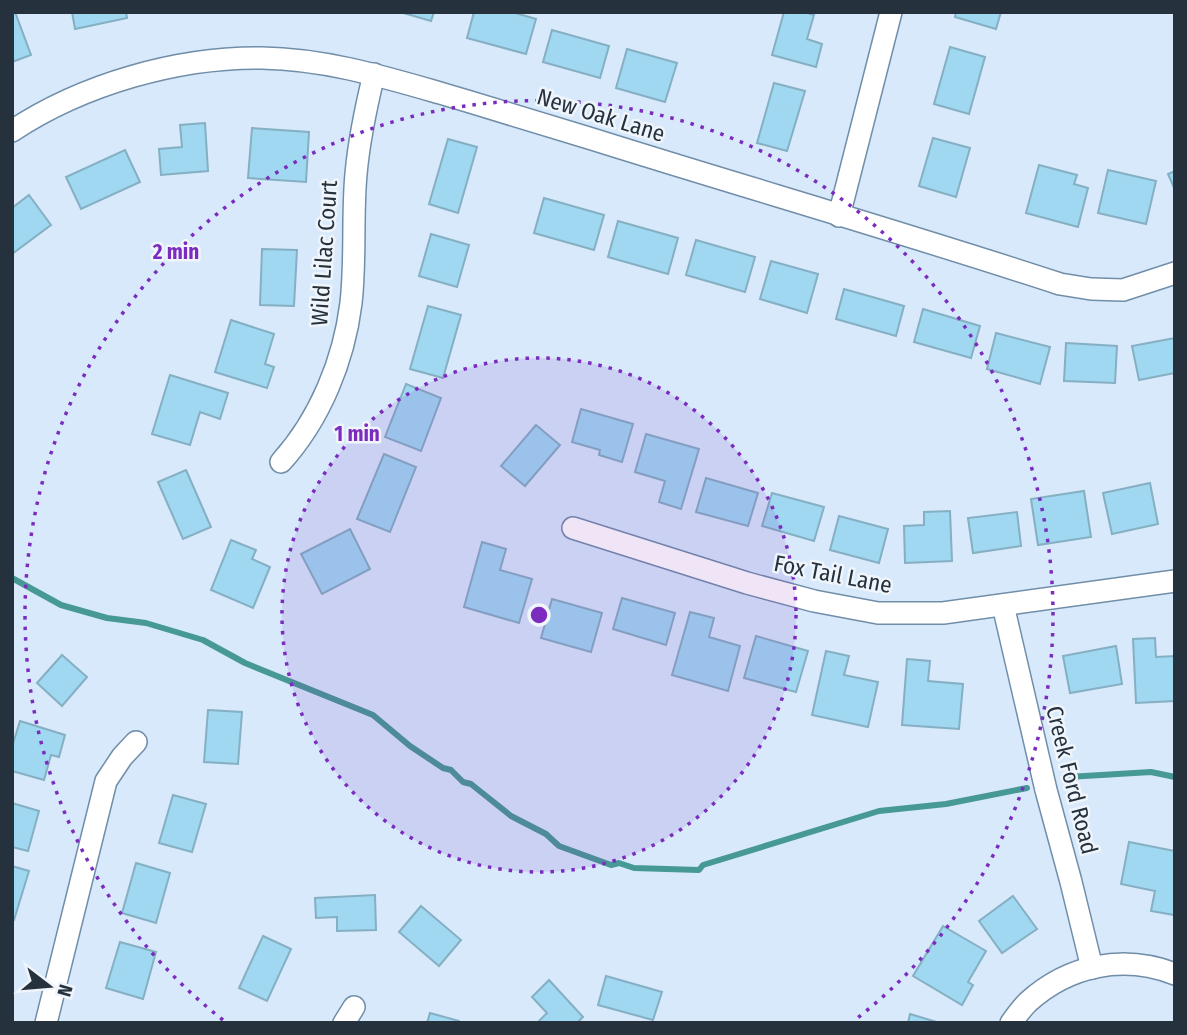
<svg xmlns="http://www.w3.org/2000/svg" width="1187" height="1035" font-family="'Fira Sans Condensed',sans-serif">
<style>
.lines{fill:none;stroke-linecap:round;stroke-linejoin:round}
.stream{stroke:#479996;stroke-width:6}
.building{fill:#a0d8f2;stroke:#85afc2;stroke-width:2}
.minor-casing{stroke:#718ea9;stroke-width:24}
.minor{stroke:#fff;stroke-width:21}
.ring{fill:none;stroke:#7b2cbf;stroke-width:3.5;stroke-dasharray:3.5 7}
.labels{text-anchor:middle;stroke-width:5;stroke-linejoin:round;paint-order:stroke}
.street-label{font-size:23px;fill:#25313c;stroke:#eff5fb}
.centre{fill:#7b2cbf;stroke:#eff5fb;stroke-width:3.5}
.ring-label{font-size:21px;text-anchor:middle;font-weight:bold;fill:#7b2cbf;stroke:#eff5fb;stroke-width:5;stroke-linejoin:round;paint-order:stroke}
</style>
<rect width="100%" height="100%" fill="#d7e9fb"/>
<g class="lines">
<!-- stream -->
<g class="stream">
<path d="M 12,578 L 61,605 L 107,618 L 146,623 L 203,640 L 245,663 L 373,715 L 410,746 L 443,768 L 451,770 L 463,782 L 471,784 L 511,816 L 546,834 L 559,846 L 611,865 L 619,863 L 634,868 L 699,870 L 703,865 L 879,811 L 946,804 L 1027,788"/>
<path d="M 1068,777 L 1151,772 L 1175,777"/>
</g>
</g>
<!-- building -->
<g class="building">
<path d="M 12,12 L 15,12 L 31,55 L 12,62 Z"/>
<path d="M 72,12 L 126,12 L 127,18 L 75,29 Z"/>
<path d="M 400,12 L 434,12 L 431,21 Z"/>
<path d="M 474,12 L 512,12 L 536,19 L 526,54 L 467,38 Z"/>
<path d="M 784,12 L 804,12 L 814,15 L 807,39 L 822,44 L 816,67 L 772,55 Z"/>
<path d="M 956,12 L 1001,12 L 996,29 L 955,17 Z"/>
<path d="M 552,30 L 609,46 L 600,78 L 543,62 Z"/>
<path d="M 950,47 L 985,57 L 969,114 L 934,104 Z"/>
<path d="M 627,49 L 677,63 L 665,102 L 616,88 Z"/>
<path d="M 774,83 L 805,91 L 787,151 L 757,143 Z"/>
<path d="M 205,123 L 208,171 L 161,175 L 159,149 L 182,147 L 180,125 Z"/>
<path d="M 252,128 L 309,132 L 306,182 L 248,178 Z"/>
<path d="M 933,138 L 970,148 L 956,197 L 919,186 Z"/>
<path d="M 448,139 L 477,147 L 458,213 L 429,204 Z"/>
<path d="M 125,150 L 140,182 L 81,209 L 66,177 Z"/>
<path d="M 1039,165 L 1077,175 L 1074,184 L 1088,188 L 1078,227 L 1026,213 Z"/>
<path d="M 1108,170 L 1156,181 L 1146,224 L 1098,213 Z"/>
<path d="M 1175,171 L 1175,190 L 1168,174 Z"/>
<path d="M 29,195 L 51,225 L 12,254 L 12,208 Z"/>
<path d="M 544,198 L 604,215 L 594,250 L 534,233 Z"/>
<path d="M 618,221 L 678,238 L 668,274 L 608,257 Z"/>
<path d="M 431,234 L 469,245 L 457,287 L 419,276 Z"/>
<path d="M 696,240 L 755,257 L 745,292 L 686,275 Z"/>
<path d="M 262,249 L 297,250 L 294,306 L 260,305 Z"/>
<path d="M 771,261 L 818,274 L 807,313 L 760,299 Z"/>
<path d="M 844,289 L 904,306 L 896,336 L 836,319 Z"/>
<path d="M 428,306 L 461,315 L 443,378 L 410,369 Z"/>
<path d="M 923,309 L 980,326 L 971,358 L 914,342 Z"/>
<path d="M 231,320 L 274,334 L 265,364 L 274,367 L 267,388 L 215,372 Z"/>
<path d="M 996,333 L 1050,347 L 1040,384 L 987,369 Z"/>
<path d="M 1175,338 L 1175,373 L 1139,380 L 1132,346 Z"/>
<path d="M 1066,343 L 1117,346 L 1115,383 L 1064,381 Z"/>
<path d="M 170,375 L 228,393 L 220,419 L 200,412 L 190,445 L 152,434 Z"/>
<path d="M 406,384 L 441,398 L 421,451 L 385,437 Z"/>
<path d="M 581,409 L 633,424 L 622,462 L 599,455 L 600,450 L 572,442 Z"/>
<path d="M 536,425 L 560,445 L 525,486 L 501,466 Z"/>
<path d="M 646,434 L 699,449 L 681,509 L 659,502 L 665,481 L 635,472 Z"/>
<path d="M 384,454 L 416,467 L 390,532 L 357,519 Z"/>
<path d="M 186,470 L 211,527 L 183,539 L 158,482 Z"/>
<path d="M 706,478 L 758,493 L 748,526 L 696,512 Z"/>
<path d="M 1150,483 L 1158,524 L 1112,534 L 1103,493 Z"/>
<path d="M 1084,491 L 1091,537 L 1038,545 L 1031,499 Z"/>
<path d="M 772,493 L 824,507 L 814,541 L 762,526 Z"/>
<path d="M 950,511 L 952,561 L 905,563 L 904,526 L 924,525 L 924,512 Z"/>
<path d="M 1017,512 L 1021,546 L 973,553 L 968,518 Z"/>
<path d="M 839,516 L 888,529 L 879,563 L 830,550 Z"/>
<path d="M 350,529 L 370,569 L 322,594 L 301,554 Z"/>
<path d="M 231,540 L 256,550 L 252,559 L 270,567 L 253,608 L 211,590 Z"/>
<path d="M 482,542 L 506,549 L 500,570 L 532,579 L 519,623 L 464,607 Z"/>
<path d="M 622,598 L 675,613 L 666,645 L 613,629 Z"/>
<path d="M 552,599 L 602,613 L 591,652 L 541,638 Z"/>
<path d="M 690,612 L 714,618 L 709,637 L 740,646 L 728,691 L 672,675 Z"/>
<path d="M 756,636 L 808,651 L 796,692 L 744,678 Z"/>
<path d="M 1155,638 L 1156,657 L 1175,656 L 1175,701 L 1136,703 L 1133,639 Z"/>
<path d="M 1116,646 L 1122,684 L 1070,693 L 1063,656 Z"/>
<path d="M 826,651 L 849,656 L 844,675 L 878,682 L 868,727 L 812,715 Z"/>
<path d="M 62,655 L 87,677 L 62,706 L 37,683 Z"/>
<path d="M 907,659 L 930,661 L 928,681 L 963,684 L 959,729 L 902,725 Z"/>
<path d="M 208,710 L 242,712 L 238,764 L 204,762 Z"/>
<path d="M 20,721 L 65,735 L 59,757 L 51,755 L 44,780 L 12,771 L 12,747 Z"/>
<path d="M 173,795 L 206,804 L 192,852 L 159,843 Z"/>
<path d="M 12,803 L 39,811 L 28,851 L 12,847 Z"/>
<path d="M 1129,842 L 1175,851 L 1174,915 L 1151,911 L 1155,891 L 1121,884 Z"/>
<path d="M 136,863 L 170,873 L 156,923 L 122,913 Z"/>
<path d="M 12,866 L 29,871 L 14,920 L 12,920 Z"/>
<path d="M 375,895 L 376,930 L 337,931 L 337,917 L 316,918 L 315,898 Z"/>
<path d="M 1013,896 L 1037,929 L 1002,953 L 979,921 Z"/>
<path d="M 421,906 L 461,940 L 439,966 L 399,932 Z"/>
<path d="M 943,926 L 986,951 L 968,982 L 973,985 L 962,1005 L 913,976 Z"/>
<path d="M 263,936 L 291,949 L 267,1001 L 239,988 Z"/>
<path d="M 120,942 L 156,952 L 143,999 L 106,988 Z"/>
<path d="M 606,976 L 662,992 L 653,1020 L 598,1005 Z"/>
<path d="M 549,980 L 583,1017 L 577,1023 L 537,1023 L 547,1013 L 532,997 Z"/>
<path d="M 430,1013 L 459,1021 L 459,1023 L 427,1023 Z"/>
<path d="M 910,1014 L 940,1023 L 908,1023 Z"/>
</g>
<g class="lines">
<defs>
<g id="minor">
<path d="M 12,131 C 83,84 178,57 262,58 C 324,59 381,76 440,93 C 491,108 542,124 592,139 C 748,188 905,233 1060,284 L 1091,289 L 1123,290 L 1175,273"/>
<path d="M 839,216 L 891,12"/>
<path d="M 281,462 C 320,419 344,360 351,303 C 356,260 352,217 356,174 C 359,140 366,107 374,74"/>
<path d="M 573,528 L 747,583 L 814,601 L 878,613 L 943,613 L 1175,581"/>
<path d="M 1003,605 L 1046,790 L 1071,882 L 1092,968"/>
<path d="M 46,1023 L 106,781 L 122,757 L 136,742"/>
<path d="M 344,1023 L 354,1007"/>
<path d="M 1011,1023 C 1016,1016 1022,1008 1028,1002 C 1069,965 1123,954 1175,974"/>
</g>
</defs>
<!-- minor casing -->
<use href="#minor" class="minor-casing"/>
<!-- minor -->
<use href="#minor" class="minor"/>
</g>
<!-- distance rings -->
<circle cx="539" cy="615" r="257" fill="#7b2cbf" fill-opacity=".12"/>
<g class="ring">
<circle cx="539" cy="615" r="257"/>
<path d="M223 1020A514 514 0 1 1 855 1020"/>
</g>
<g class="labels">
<!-- street labels -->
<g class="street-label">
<text transform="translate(601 115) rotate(17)" y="8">New Oak Lane</text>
<text transform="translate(324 253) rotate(-86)" y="8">Wild Lilac Court</text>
<text transform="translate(833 574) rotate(11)" y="8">Fox Tail Lane</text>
<text transform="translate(1072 780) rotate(76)" y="8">Creek Ford Road</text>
</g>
</g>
<circle cx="539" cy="615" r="10" class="centre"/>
<g class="ring-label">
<text x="176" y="259">2 min</text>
<text x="357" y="441">1 min</text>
</g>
<!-- border -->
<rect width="1187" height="1035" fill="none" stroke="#25313c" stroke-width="28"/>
<!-- north arrow -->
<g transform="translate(49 986) rotate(106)" stroke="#eff5fb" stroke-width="5" paint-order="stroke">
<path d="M0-5L12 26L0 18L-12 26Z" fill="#25313c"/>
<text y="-10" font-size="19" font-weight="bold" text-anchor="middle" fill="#25313c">N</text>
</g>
</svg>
